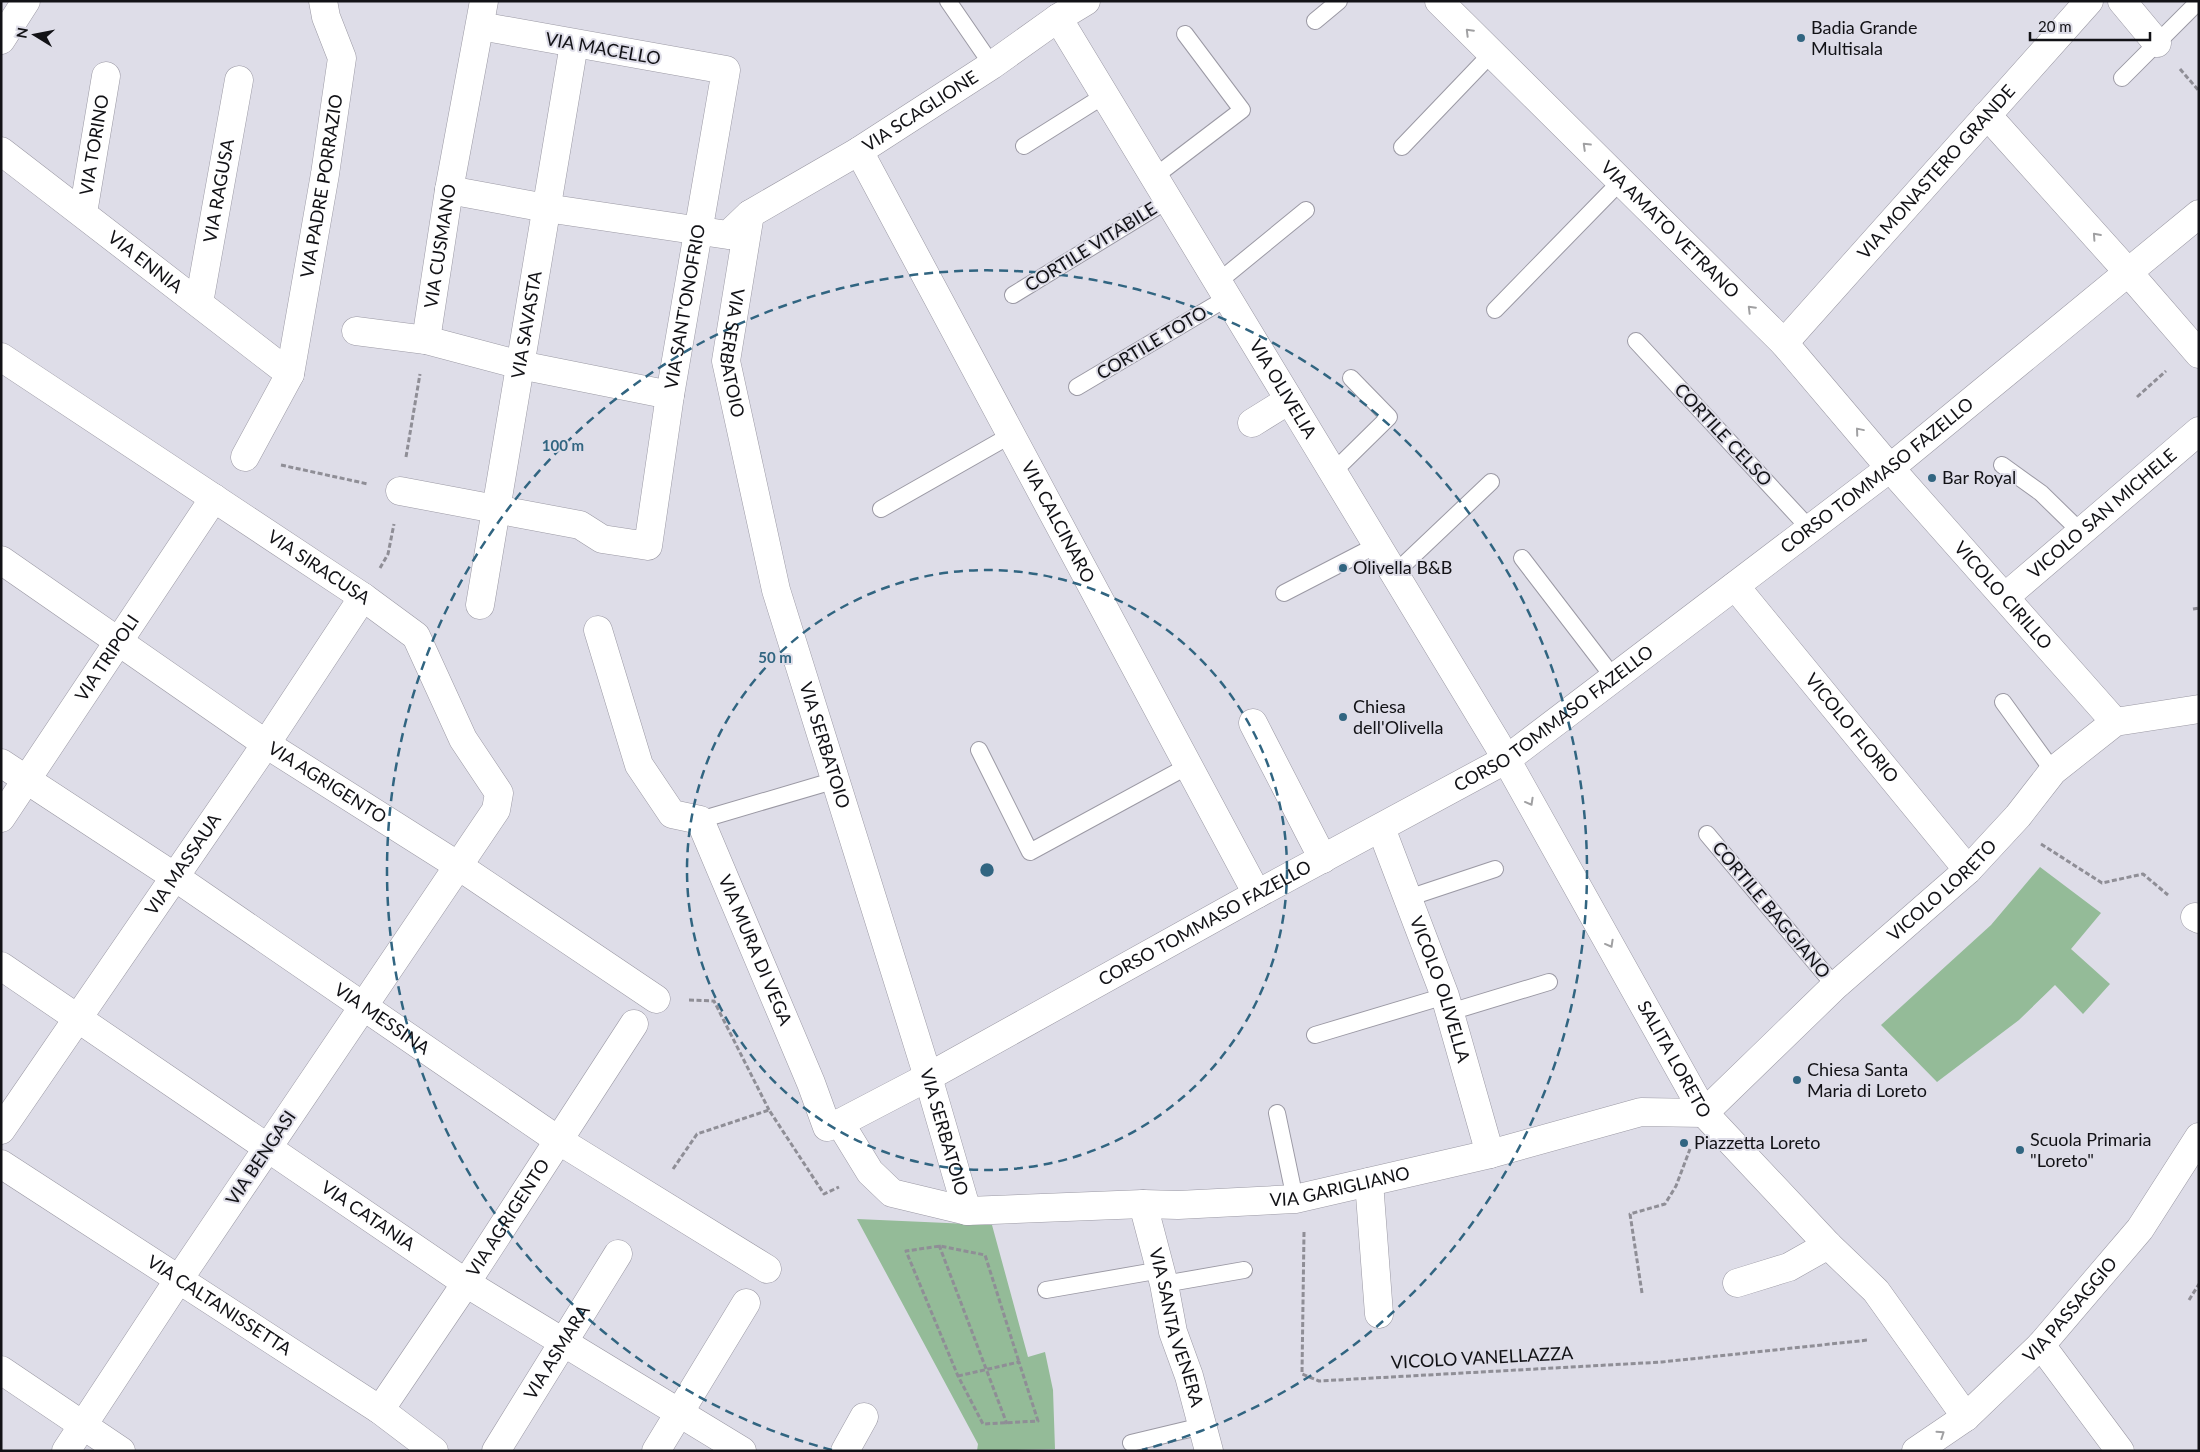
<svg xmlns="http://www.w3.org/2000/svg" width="2200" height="1452" font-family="Lato,sans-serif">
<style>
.green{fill:#94bb98}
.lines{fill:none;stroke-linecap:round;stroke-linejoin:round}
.service-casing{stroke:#9b99a4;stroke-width:18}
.minor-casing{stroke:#9b99a4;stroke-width:29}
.tertiary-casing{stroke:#9b99a4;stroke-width:29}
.path{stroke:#8f8e96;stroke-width:3;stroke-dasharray:5 2.5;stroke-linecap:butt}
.service{stroke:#fff;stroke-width:16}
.minor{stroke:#fff;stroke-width:28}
.tertiary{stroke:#fff;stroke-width:28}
.oneway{stroke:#a0a0a2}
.ring{fill:none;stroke:#316581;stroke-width:2.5;stroke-dasharray:9 6}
.poi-dot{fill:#316581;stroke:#dedde8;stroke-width:2}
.labels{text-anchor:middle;stroke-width:4;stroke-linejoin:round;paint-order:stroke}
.poi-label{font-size:18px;fill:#121216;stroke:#dedde8;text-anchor:start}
.street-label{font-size:18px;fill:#121216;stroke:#dedde8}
.centre{fill:#316581;stroke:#dedde8;stroke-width:2.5}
.ring-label{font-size:15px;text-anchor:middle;font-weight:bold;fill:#316581;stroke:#dedde8;stroke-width:4;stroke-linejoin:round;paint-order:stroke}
</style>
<rect width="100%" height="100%" fill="#dedde8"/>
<!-- green -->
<g class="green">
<path d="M 2040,867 L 2101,913 L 2071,949 L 2110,984 L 2083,1014 L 2055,985 L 2019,1020 L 1937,1082 L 1881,1025 L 1991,925 Z"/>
<path d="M 857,1219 L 992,1225 L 1028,1357 L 1045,1352 L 1053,1390 L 1055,1449 L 977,1451 L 978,1444 Z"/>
</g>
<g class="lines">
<defs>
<g id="service">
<path d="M 948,1 L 992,65"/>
<path d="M 1315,21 L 1339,1"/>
<path d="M 2122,78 L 2199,1"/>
<path d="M 1024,146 L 1105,95"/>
<path d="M 1402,147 L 1491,54"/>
<path d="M 1154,177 L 1242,110 L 1185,34"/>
<path d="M 1218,282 L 1306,210"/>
<path d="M 1013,295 L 1168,200"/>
<path d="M 1495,310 L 1621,181"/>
<path d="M 1636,341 L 1810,529"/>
<path d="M 1077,387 L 1227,298"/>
<path d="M 2002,465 L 2041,493 L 2082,533"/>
<path d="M 1333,472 L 1389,417 L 1351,378"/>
<path d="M 881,509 L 1011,435"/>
<path d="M 1522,558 L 1614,678"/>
<path d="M 1395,573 L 1491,482"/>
<path d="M 1284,593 L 1377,545"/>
<path d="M 2003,702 L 2053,771"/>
<path d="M 979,750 L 1030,852 L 1188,766"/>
<path d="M 700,820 L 836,780"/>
<path d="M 1707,834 L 1835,986"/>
<path d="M 1408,898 L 1495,869"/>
<path d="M 1450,1012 L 1549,982"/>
<path d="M 1315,1035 L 1445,996"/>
<path d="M 1277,1113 L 1295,1199"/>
<path d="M 1164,1284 L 1244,1270"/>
<path d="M 1046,1290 L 1161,1270"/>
<path d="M 1131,1443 L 1202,1426"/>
</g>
<g id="minor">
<path id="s1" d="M 1439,1 L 1784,343 L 1890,468 L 2115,722"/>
<path d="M 2122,1 L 2157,43"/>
<path id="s2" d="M 1058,18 L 1497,743 L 1704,1113 L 1828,1245 L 1876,1291 L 1966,1417"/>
<path d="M 1987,115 L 2128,272 L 2199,354"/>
<path id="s3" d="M 1,151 L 290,374"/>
<path id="s4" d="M 859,151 L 1257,894"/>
<path id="s5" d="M 449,190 L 546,208 L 728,235 L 750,214 L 859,151 L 992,65 L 1058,18 L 1086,1"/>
<path id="s6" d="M 83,213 L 106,76"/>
<path id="s7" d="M 750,214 L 726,361 L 776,590 L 928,1077 L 967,1211"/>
<path id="s8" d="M 199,303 L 239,80"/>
<path d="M 356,331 L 426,340 L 520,365 L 670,395"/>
<path id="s9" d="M 426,340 L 449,190 L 484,1"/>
<path id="s10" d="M 1784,343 L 2089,1"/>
<path id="s11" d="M 1,357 L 363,597 L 416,636 L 463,739 L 499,793 L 496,810 L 179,1279 L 66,1451"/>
<path d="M 1252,423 L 1289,400"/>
<path id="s12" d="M 245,457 L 290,374 L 325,174 L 342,58 L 326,17 L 323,1"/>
<path id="s13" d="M 400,491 L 580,525 L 602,539 L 648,546 L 670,395 L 726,70 L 480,26"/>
<path id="s14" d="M 1,560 L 266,744 L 457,865 L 656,999"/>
<path id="s15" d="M 1735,586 L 1968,870"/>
<path id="s16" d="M 2005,597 L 2199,431"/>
<path id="s17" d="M 480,605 L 574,44"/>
<path id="s18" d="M 598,630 L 639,765 L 672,814 L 700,820 L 811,1083 L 827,1127 L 840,1123 L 870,1172 L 892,1193 L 967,1211 L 1143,1204 L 1178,1205 L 1295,1199 L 1490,1154 L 1641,1112 L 1704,1113"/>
<path d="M 1253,723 L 1323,859"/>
<path id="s19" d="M 1,763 L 175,877 L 558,1140 L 767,1269"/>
<path id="s20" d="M 1,818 L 214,498"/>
<path id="s21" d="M 1381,828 L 1445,996 L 1490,1154"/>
<path d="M 2195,917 L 2199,919"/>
<path id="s22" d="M 1,966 L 466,1283 L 742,1451"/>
<path id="s23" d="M 1704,1113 L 1835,986 L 1968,870 L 2018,816 L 2053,771 L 2115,722 L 2199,709"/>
<path id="s24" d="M 840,1123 L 928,1077 L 1257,894 L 1507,759 L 1890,468 L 2199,214"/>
<path id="s25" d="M 1,1130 L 266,744 L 363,597"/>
<path id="s26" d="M 1,1164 L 380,1410 L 434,1451"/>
<path d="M 1369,1182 L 1379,1314"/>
<path id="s27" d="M 1143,1204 L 1164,1284 L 1173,1332 L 1189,1376 L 1209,1451"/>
<path d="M 1737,1283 L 1789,1267 L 1828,1245"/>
<path d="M 2041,1345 L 2120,1451"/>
<path d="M 1,1370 L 121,1451"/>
<path id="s28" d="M 380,1410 L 466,1283 L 634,1024"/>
<path id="s29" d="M 496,1451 L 618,1254"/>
<path d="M 656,1451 L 746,1303"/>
<path d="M 845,1451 L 864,1417"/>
<path id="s30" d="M 1916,1451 L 1966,1417 L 2041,1345 L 2140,1229 L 2199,1137"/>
</g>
<path id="tertiary" d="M 1,40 L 26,1"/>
</defs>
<!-- service casing -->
<use href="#service" class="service-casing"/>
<!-- minor casing -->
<use href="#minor" class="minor-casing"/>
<!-- tertiary casing -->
<use href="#tertiary" class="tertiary-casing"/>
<!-- path -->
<g class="path">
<path d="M 2180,69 L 2199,91"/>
<path d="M 2137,397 L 2166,371"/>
<path d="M 406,457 L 420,374"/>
<path d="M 281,465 L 368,484"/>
<path d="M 380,568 L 388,554 L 394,524"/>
<path d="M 2193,609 L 2199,608"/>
<path d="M 2041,844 L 2102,883 L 2143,874 L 2168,895"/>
<path d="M 689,1000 L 714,1001 L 769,1110"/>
<path d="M 673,1169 L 697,1134 L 769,1110 L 824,1194 L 839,1187"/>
<path d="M 1304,1232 L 1302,1374 L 1319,1381 L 1662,1362 L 1868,1340"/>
<path d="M 939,1245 L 1007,1424"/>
<path d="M 1642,1293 L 1630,1214 L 1665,1204 L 1676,1186 L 1690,1149"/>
<path d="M 2189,1300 L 2199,1284"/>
<path d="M 958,1376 L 1019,1362 L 1038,1421 L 983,1424 L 958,1376 L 906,1251 L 940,1246 L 985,1255 L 1019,1362"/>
</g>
<!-- service -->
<use href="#service" class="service"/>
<!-- minor -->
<use href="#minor" class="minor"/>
<!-- tertiary -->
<use href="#tertiary" class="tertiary"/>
</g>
<!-- one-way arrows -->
<defs><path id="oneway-chevron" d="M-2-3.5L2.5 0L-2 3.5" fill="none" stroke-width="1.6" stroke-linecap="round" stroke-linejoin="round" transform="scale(1.25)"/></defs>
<g class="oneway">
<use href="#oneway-chevron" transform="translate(1469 32) rotate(-135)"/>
<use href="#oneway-chevron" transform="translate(1586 146) rotate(-136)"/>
<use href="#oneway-chevron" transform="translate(2096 236) rotate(-132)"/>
<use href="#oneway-chevron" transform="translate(1751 309) rotate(-135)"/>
<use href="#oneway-chevron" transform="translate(1859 431) rotate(-130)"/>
<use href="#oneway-chevron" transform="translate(1530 802) rotate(61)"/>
<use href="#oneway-chevron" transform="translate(1610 944) rotate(61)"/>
<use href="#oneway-chevron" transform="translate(1941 1434) rotate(-34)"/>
</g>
<!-- distance rings -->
<g class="ring">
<circle cx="987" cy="870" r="300"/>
<path d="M832 1450A600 600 0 1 1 1142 1450"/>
</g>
<!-- markers -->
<g class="poi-dot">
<circle cx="1801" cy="38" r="5"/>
<circle cx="1932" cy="478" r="5"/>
<circle cx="1343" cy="568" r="5"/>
<circle cx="1343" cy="717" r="5"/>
<circle cx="1797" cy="1080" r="5"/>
<circle cx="1684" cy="1143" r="5"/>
<circle cx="2020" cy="1150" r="5"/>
</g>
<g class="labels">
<!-- poi labels -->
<g class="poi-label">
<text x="1811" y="34">Badia Grande<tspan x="1811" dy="21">Multisala</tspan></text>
<text x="1942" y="484">Bar Royal</text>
<text x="1353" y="574">Olivella B&amp;B</text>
<text x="1353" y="713">Chiesa<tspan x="1353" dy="21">dell'Olivella</tspan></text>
<text x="1807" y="1076">Chiesa Santa<tspan x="1807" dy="21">Maria di Loreto</tspan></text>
<text x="2030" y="1146">Scuola Primaria<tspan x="2030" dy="21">"Loreto"</tspan></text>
<text x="1694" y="1149">Piazzetta Loreto</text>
</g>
<!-- street labels -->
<g class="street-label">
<text transform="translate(603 49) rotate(10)" y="6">VIA MACELLO</text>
<text dy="6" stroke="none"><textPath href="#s5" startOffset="512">VIA SCAGLIONE</textPath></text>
<text dy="6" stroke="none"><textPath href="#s6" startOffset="69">VIA TORINO</textPath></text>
<text dy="6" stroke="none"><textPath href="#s10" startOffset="229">VIA MONASTERO GRANDE</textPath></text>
<text dy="6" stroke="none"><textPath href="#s12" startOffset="285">VIA PADRE PORRAZIO</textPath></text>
<text dy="6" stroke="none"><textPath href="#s8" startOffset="114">VIA RAGUSA</textPath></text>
<text dy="6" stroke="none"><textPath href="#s1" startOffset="325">VIA AMATO VETRANO</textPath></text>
<text dy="6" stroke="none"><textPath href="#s9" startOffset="95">VIA CUSMANO</textPath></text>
<text transform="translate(1091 247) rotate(-32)" y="6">CORTILE VITABILE</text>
<text dy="6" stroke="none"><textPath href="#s3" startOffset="182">VIA ENNIA</textPath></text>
<text dy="6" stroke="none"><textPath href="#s13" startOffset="498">VIA SANT'ONOFRIO</textPath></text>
<text dy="6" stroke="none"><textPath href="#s17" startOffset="284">VIA SAVASTA</textPath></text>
<text transform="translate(1152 343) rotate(-31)" y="6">CORTILE TOTO</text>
<text dy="6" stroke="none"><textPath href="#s7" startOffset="141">VIA SERBATOIO</textPath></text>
<text dy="6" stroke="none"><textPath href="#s2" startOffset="434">VIA OLIVELIA</textPath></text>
<text transform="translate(1723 435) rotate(47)" y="6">CORTILE CELSO</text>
<text dy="6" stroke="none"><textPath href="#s24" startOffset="1226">CORSO TOMMASO FAZELLO</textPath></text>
<text dy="6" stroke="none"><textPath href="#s16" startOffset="128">VICOLO SAN MICHELE</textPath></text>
<text dy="6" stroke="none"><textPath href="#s4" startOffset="421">VIA CALCINARO</textPath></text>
<text dy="6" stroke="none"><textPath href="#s11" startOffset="381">VIA SIRACUSA</textPath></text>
<text dy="6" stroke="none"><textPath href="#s1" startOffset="820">VICOLO CIRILLO</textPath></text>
<text dy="6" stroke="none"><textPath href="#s20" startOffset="192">VIA TRIPOLI</textPath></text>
<text dy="6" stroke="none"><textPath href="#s24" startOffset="821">CORSO TOMMASO FAZELLO</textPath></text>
<text dy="6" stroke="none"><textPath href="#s15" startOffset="184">VICOLO FLORIO</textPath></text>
<text dy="6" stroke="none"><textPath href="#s7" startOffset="546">VIA SERBATOIO</textPath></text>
<text dy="6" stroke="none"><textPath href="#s14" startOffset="395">VIA AGRIGENTO</textPath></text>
<text dy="6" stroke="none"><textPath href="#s25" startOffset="322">VIA MASSAUA</textPath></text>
<text dy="6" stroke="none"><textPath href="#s23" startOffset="326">VICOLO LORETO</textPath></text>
<text transform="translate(1771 910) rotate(50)" y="6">CORTILE BAGGIANO</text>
<text dy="6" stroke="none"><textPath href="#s24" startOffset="416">CORSO TOMMASO FAZELLO</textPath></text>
<text dy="6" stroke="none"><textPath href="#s18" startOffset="370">VIA MURA DI VEGA</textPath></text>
<text dy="6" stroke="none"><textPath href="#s21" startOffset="172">VICOLO OLIVELLA</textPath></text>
<text dy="6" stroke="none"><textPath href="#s19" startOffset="459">VIA MESSINA</textPath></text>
<text dy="6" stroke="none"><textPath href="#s2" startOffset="1210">SALITA LORETO</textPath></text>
<text dy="6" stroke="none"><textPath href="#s7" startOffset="951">VIA SERBATOIO</textPath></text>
<text transform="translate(261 1158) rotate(-56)" y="6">VIA BENGASI</text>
<text dy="6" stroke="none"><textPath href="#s18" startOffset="1114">VIA GARIGLIANO</textPath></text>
<text dy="6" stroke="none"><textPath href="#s22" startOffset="444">VIA CATANIA</textPath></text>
<text dy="6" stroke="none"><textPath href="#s28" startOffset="231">VIA AGRIGENTO</textPath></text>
<text dy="6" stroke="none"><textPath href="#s26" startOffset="260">VIA CALTANISSETTA</textPath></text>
<text dy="6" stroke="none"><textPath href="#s30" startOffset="210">VIA PASSAGGIO</textPath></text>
<text dy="6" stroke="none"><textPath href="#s27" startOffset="128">VIA SANTA VENERA</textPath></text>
<text dy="6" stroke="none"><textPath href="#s29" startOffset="116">VIA ASMARA</textPath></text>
<text transform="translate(1482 1358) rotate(-3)" y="6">VICOLO VANELLAZZA</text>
</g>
</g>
<circle cx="987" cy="870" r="8" class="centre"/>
<g class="ring-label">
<text x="563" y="451">100 m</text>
<text x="775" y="663">50 m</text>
</g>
<!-- border -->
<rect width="2200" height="1452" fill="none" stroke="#121216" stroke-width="5"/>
<!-- north arrow -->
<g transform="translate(35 35) rotate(280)" stroke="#dedde8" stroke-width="4" paint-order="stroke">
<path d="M0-4L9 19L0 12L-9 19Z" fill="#121216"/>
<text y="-8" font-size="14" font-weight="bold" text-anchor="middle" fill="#121216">N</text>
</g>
<!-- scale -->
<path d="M2030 32v8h120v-8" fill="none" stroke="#121216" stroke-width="2.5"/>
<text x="2038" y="32" font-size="15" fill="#121216" stroke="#dedde8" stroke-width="4" paint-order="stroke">20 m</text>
</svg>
